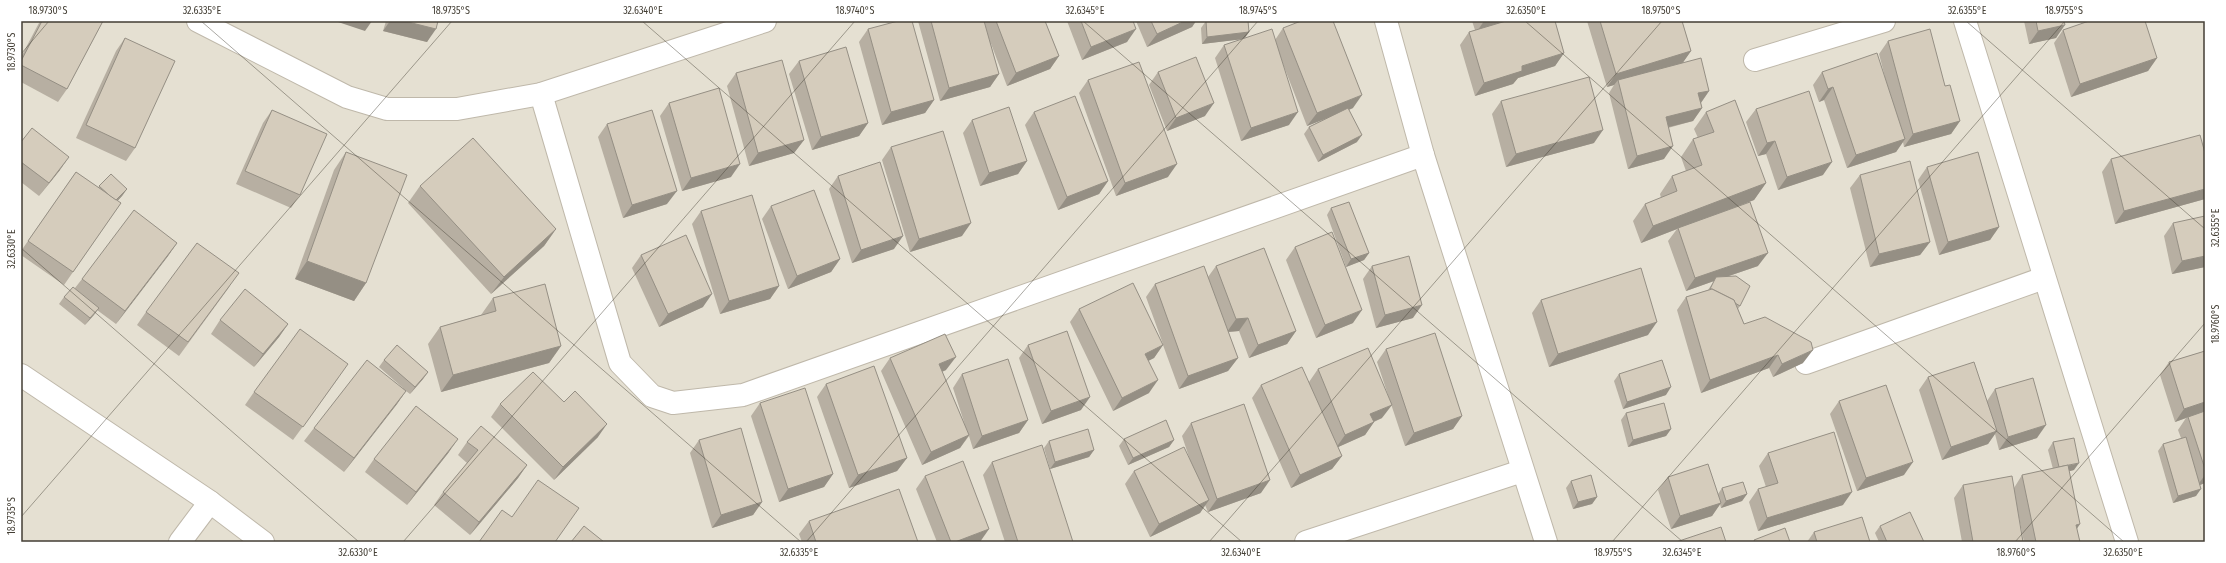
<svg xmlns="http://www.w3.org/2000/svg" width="2226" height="563" font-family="'Fira Sans Condensed',sans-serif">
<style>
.residential{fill:#e5e0d2}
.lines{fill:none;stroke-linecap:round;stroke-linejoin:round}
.minor-casing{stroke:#bfb8aa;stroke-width:24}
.minor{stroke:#fff;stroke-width:22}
.wall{fill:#b7afa2}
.shaded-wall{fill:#958f84}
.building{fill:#d5ccbc;stroke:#958f84}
.ticks{fill:none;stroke:#433e34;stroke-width:1;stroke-opacity:0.45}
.neatline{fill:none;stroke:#433e34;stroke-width:1.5}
.ticks-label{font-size:10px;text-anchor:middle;fill:#433e34}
</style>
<rect width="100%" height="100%" fill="#f1eee4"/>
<!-- residential -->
<rect class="residential" x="21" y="21" width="2184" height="521"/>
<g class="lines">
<defs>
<g id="minor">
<path d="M 198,21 L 347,97 L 387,109 L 457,109 L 541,94 L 765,21"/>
<path d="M 1965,21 L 2127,542"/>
<path d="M 1755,60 L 1884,21"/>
<path d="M 541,94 L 620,363 L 652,396 L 673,403 L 743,395 L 1423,155 L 1386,21"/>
<path d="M 1423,155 L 1546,542"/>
<path d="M 1806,363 L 2044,278"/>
<path d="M 21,375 L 210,502 L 180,542"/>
<path d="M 210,502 L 263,542"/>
<path d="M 1306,542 L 1522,471"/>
</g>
</defs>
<!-- minor casing -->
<use href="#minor" class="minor-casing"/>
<!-- minor -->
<use href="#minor" class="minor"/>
</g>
<!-- wall -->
<g class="wall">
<path d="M 40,21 L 103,21 L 67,89 L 58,102 L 21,82 L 21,57 Z"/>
<path d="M 386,21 L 438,21 L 427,42 L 383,31 Z"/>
<path d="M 918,21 L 1045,21 L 1059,56 L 1050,69 L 1007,86 L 990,41 L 999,74 L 990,87 L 940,101 Z"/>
<path d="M 1067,21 L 1133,21 L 1127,42 L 1082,60 Z"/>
<path d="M 1136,21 L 1196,21 L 1192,27 L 1147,47 Z"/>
<path d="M 1206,21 L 1249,32 L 1245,38 L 1275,40 L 1283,28 L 1353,108 L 1349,110 L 1357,142 L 1318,162 L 1304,134 L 1309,127 L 1324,119 L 1307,126 L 1281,59 L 1289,125 L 1241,141 L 1215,58 L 1224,45 L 1242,39 L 1202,44 L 1201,28 Z"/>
<path d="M 1472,21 L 1555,21 L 1564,53 L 1555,66 L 1518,78 L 1513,84 L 1475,96 L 1460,45 L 1469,32 L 1475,30 Z"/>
<path d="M 1587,21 L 1682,21 L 1691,51 L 1682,63 L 1709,91 L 1701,103 L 1702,108 L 1693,121 L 1668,128 L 1664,159 L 1628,169 L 1609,93 L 1614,85 L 1607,87 Z"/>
<path d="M 2024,21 L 2064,21 L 2056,38 L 2029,44 Z"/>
<path d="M 868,29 L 934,100 L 925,113 L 882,125 L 859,42 Z"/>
<path d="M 2063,30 L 2157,58 L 2148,71 L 2071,97 L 2054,43 Z"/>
<path d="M 125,38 L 135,148 L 126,161 L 76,138 L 116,51 Z"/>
<path d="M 1888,41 L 1945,86 L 1960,121 L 1951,134 L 1904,147 L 1903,142 L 1896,152 L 1847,168 L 1824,100 L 1819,102 L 1813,85 L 1822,72 L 1885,77 L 1879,54 Z"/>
<path d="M 799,61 L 868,123 L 859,136 L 812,150 L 789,74 Z"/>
<path d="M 1158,72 L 1205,116 L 1167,131 L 1149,85 Z"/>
<path d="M 736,73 L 804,140 L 794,153 L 749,166 L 727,86 Z"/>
<path d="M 1088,80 L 1168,177 L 1116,196 L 1079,93 Z"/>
<path d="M 1501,101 L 1594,143 L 1506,167 L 1492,114 Z"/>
<path d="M 669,103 L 731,177 L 682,191 L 660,116 Z"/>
<path d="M 1756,109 L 1823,175 L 1778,190 L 1766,154 L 1758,156 L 1746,122 Z"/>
<path d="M 272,110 L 300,195 L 291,208 L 236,184 L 263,123 Z"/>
<path d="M 1034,112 L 1108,181 L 1099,194 L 1058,210 L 1025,125 Z"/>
<path d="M 1706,112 L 1766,183 L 1754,200 L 1729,210 L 1758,266 L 1726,277 L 1740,306 L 1738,309 L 1744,324 L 1803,363 L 1773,377 L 1769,368 L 1701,393 L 1677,310 L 1686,297 L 1708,290 L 1714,281 L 1686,291 L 1668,241 L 1677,229 L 1641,243 L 1633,221 L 1645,204 L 1661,198 L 1660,194 L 1672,176 L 1686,171 L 1681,157 L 1693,139 L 1698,138 L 1694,129 Z"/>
<path d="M 972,120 L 1027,161 L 1018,174 L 980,186 L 963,133 Z"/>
<path d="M 607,124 L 667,204 L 623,218 L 598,137 Z"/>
<path d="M 21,142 L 60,170 L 39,196 L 21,182 Z"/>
<path d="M 891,147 L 962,236 L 910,252 L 882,160 Z"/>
<path d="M 346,152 L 366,283 L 354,301 L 295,279 L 334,170 Z"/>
<path d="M 2111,159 L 2205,199 L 2115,224 L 2102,172 Z"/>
<path d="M 1927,167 L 1999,227 L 1990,240 L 1939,255 L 1918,180 Z"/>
<path d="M 76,172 L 98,188 L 99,186 L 127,189 L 122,196 L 117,201 L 121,203 L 64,285 L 21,255 L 21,251 Z"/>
<path d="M 1860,175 L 1930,242 L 1920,255 L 1870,267 L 1850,188 Z"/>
<path d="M 838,176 L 894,249 L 852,263 L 829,189 Z"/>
<path d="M 420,186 L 556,229 L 544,246 L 491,294 L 408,203 Z"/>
<path d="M 771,206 L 840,259 L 831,272 L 788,289 L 762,219 Z"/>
<path d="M 1331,208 L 1369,253 L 1364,260 L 1346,267 L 1327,215 Z"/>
<path d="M 701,211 L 779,286 L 770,299 L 720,314 L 692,224 Z"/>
<path d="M 2173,223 L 2205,267 L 2172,274 L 2164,236 Z"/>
<path d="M 177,243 L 168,256 L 116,324 L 97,310 L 85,325 L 59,304 L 64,297 L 75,288 L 82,279 Z"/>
<path d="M 1295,247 L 1353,323 L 1316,338 L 1286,260 Z"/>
<path d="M 641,255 L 703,307 L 659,327 L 632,268 Z"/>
<path d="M 1216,266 L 1296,331 L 1287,344 L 1249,358 L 1239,331 L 1228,332 L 1238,358 L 1228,371 L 1179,389 L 1163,345 L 1154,358 L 1148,361 L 1149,393 L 1113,411 L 1070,322 L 1079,309 L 1163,344 L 1146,297 L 1155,284 L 1208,277 Z"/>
<path d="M 1372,266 L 1413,318 L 1376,328 L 1363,279 Z"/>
<path d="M 230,286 L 179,356 L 137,325 L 146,312 Z"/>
<path d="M 493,298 L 561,346 L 549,363 L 441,392 L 428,344 L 440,327 L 481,315 Z"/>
<path d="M 1541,300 L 1648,335 L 1549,367 L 1532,313 Z"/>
<path d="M 220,320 L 288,324 L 279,337 L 254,367 L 211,334 Z"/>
<path d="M 1028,345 L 1081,410 L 1042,424 L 1019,358 Z"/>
<path d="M 1386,349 L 1462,416 L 1453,429 L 1405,446 L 1377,362 Z"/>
<path d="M 2205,351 L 2205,483 L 2200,485 L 2196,496 L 2173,503 L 2158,451 L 2163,444 L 2181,438 L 2178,430 L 2186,418 L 2175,422 L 2160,375 L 2169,362 Z"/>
<path d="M 890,358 L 946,370 L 942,372 L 965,425 L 953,388 L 962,374 L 1028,420 L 1019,433 L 973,449 L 969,436 L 960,448 L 922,465 L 881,371 Z"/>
<path d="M 384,360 L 428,372 L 423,379 L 410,394 L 406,391 L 397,404 L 344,472 L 304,441 L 314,428 L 403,388 L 379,367 Z"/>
<path d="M 1318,369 L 1382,418 L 1374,422 L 1365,435 L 1338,447 L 1342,456 L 1332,469 L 1291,488 L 1252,398 L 1261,385 L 1309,382 Z"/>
<path d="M 1619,374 L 1666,395 L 1623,409 L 1614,381 Z"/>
<path d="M 339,377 L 293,440 L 245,405 L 254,392 Z"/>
<path d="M 1928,377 L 1987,401 L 1995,389 L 2037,438 L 1999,450 L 1995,434 L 1988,444 L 1942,460 L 1919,390 Z"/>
<path d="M 826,384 L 907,458 L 897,471 L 849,488 L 817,397 Z"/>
<path d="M 1839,401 L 1904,475 L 1857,491 L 1830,414 Z"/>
<path d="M 760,403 L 833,474 L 824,487 L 779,502 L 751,416 Z"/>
<path d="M 500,404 L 598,437 L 554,480 L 491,417 Z"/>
<path d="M 1626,413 L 1671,429 L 1666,436 L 1628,447 L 1621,420 Z"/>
<path d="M 1191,423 L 1261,493 L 1208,512 L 1205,505 L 1200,513 L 1150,537 L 1125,484 L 1134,471 L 1190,460 L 1182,436 Z"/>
<path d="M 1124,439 L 1174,440 L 1169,447 L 1128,465 L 1119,446 Z"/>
<path d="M 699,440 L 762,502 L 753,515 L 712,528 L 690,453 Z"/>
<path d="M 1049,441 L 1094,450 L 1089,457 L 1050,469 L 1044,448 Z"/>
<path d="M 467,442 L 527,465 L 518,478 L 470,535 L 434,505 L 443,492 L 467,463 L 458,455 Z"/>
<path d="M 2053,442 L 2074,470 L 2069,471 L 2077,529 L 2080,542 L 2024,542 L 2017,508 L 2023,542 L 1962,542 L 1954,498 L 1963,485 L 2014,488 L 2022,475 L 2053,469 L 2048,450 Z"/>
<path d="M 449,452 L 407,505 L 365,472 L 374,459 Z"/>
<path d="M 1768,453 L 1843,505 L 1758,531 L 1749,502 L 1758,489 L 1766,487 L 1759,466 Z"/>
<path d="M 992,462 L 1073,542 L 1005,542 L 983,475 Z"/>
<path d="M 925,476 L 980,542 L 937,542 L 916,489 Z"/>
<path d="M 1668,477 L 1718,494 L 1722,488 L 1747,494 L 1742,501 L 1721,508 L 1720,504 L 1712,516 L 1671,529 L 1658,490 Z"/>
<path d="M 1571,481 L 1597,497 L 1592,504 L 1573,509 L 1566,488 Z"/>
<path d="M 809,521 L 918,542 L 802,542 L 799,534 Z"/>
<path d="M 1880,526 L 1924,542 L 1879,542 L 1875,533 Z"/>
<path d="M 1814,532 L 1870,542 L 1807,542 Z"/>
</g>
<!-- shaded-wall -->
<g class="shaded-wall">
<path d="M 335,21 L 372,21 L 365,31 Z"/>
<path d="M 390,21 L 404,21 L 436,29 L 427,42 L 383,31 Z"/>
<path d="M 1185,21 L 1196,21 L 1192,27 L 1147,47 L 1157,34 Z"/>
<path d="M 1484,21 L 1509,21 L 1476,33 Z"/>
<path d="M 2065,25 L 2056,38 L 2029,44 L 2038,31 Z"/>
<path d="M 1136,29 L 1127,42 L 1082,60 L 1091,47 Z"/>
<path d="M 1249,32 L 1244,39 L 1202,44 L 1207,37 Z"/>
<path d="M 1691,51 L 1682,64 L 1618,80 L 1614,85 L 1607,87 L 1616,74 Z"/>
<path d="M 1564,53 L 1555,66 L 1518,78 L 1513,84 L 1475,96 L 1484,83 L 1522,66 Z"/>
<path d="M 1059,56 L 1050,69 L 1007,86 L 1016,73 Z"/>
<path d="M 2157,58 L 2148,71 L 2071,97 L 2080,84 Z"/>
<path d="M 999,74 L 990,87 L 940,101 L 949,88 Z"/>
<path d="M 1833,87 L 1824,100 L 1819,102 L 1828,89 Z"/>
<path d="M 1709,91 L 1700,104 L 1698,93 Z"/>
<path d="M 1362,95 L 1353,108 L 1307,126 L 1317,113 Z"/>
<path d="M 934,100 L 925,113 L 882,125 L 891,112 Z"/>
<path d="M 1214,103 L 1205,116 L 1167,131 L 1176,118 Z"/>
<path d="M 1702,108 L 1693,121 L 1657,130 L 1666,117 Z"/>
<path d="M 1298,112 L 1289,125 L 1241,141 L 1251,128 Z"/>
<path d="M 1960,121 L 1951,134 L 1904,147 L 1913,134 Z"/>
<path d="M 868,123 L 859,136 L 812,150 L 821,137 Z"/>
<path d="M 1603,130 L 1594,143 L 1506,167 L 1516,154 Z"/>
<path d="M 1362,135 L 1357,142 L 1318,162 L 1323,155 Z"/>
<path d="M 1905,139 L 1896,152 L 1847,168 L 1856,155 Z"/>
<path d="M 804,140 L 794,153 L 749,166 L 758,153 Z"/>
<path d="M 1775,141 L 1766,154 L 1758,156 L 1767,143 Z"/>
<path d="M 1673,146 L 1664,159 L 1628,169 L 1637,156 Z"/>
<path d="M 69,157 L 60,170 L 39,196 Z"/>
<path d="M 1027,161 L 1018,174 L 980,186 L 989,173 Z"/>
<path d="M 1832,162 L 1823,175 L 1778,190 L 1787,177 Z"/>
<path d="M 740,164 L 731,177 L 682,191 L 691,178 Z"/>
<path d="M 1177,164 L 1168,177 L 1116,196 L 1125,183 Z"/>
<path d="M 1108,181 L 1099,194 L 1058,210 L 1067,197 Z"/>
<path d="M 1766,183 L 1754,200 L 1678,229 L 1678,228 L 1677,229 L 1641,243 L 1653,226 Z"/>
<path d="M 127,189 L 122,196 L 111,208 L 116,201 Z"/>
<path d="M 2205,189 L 2205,199 L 2115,224 L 2124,211 Z"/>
<path d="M 677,191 L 667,204 L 623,218 L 632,205 Z"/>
<path d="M 971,223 L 962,236 L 910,252 L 919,239 Z"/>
<path d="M 1999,227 L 1990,240 L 1939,255 L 1948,242 Z"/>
<path d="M 556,229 L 544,246 L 491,294 L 504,277 Z"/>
<path d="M 903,236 L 894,249 L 852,263 L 861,250 Z"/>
<path d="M 1930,242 L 1920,255 L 1870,267 L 1879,254 Z"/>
<path d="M 177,243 L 168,256 L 116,324 L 125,311 Z"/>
<path d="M 1369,253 L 1364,260 L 1346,267 L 1351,259 Z"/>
<path d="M 1768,253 L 1758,266 L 1714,281 L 1716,277 L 1714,281 L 1686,291 L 1695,278 Z"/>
<path d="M 2205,256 L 2205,267 L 2172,274 L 2182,261 Z"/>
<path d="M 840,259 L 831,272 L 788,289 L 797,276 Z"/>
<path d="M 307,261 L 366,283 L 354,301 L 295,279 Z"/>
<path d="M 779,286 L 770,299 L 720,314 L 729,301 Z"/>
<path d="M 712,294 L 703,307 L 659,327 L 668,314 Z"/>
<path d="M 1422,305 L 1413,318 L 1376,328 L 1385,315 Z"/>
<path d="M 99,308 L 94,315 L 85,325 L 90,318 Z"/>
<path d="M 1362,310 L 1353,323 L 1316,338 L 1325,325 Z"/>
<path d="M 1248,318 L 1239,331 L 1227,332 L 1236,319 Z"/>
<path d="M 1657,322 L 1648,335 L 1549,367 L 1558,354 Z"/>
<path d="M 288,324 L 279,337 L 254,367 L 263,354 Z"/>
<path d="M 1296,331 L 1287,344 L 1249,358 L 1258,345 Z"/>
<path d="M 1163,345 L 1154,358 L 1136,367 L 1145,354 Z"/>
<path d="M 561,346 L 549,363 L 441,392 L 453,375 Z"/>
<path d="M 1813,350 L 1803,363 L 1773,377 L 1782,364 Z"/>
<path d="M 1778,355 L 1769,368 L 1701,393 L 1710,380 Z"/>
<path d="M 956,357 L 946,370 L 929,377 L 939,364 Z"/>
<path d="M 1238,358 L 1228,371 L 1179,389 L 1188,376 Z"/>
<path d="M 428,372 L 423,379 L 410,394 L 415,387 Z"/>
<path d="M 1158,380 L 1149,393 L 1113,411 L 1122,398 Z"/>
<path d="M 1671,387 L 1666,395 L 1623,409 L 1627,402 Z"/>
<path d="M 406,391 L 397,404 L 344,472 L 354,458 Z"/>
<path d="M 1090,397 L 1081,410 L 1042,424 L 1051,411 Z"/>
<path d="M 2205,402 L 2205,413 L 2188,417 L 2186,418 L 2175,422 L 2184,409 Z"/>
<path d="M 1392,405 L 1382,418 L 1361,427 L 1370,414 Z"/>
<path d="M 1462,416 L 1453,429 L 1405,446 L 1414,433 Z"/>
<path d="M 1028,420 L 1019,433 L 973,449 L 982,436 Z"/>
<path d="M 1374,422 L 1365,435 L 1336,448 L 1345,435 Z"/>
<path d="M 607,424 L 598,437 L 554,480 L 563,467 Z"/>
<path d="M 2046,425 L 2037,438 L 1999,450 L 2008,437 Z"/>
<path d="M 1671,429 L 1666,436 L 1628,447 L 1633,440 Z"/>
<path d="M 1997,431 L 1988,444 L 1942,460 L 1951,447 Z"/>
<path d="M 969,435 L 960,448 L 922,465 L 931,452 Z"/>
<path d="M 458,439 L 449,452 L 407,505 L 416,492 Z"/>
<path d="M 1174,440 L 1169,447 L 1128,465 L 1133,458 Z"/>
<path d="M 1094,450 L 1089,457 L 1050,469 L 1055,462 Z"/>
<path d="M 1342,456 L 1332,469 L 1291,488 L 1300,475 Z"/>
<path d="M 907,458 L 897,471 L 849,488 L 858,475 Z"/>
<path d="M 1913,462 L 1904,475 L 1857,491 L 1866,478 Z"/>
<path d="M 2079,463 L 2074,470 L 2054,475 L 2059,468 Z"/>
<path d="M 527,465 L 518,478 L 470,535 L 479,522 Z"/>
<path d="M 833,474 L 824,487 L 779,502 L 788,489 Z"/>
<path d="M 2205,475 L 2205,483 L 2197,486 Z"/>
<path d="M 1270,480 L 1261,493 L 1208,512 L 1217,499 Z"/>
<path d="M 2201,489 L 2196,496 L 2173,503 L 2178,496 Z"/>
<path d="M 1852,492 L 1843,505 L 1758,531 L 1767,518 Z"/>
<path d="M 1747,494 L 1742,501 L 1721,508 L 1726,501 Z"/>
<path d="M 1597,497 L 1592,504 L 1573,509 L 1578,502 Z"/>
<path d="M 1209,500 L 1200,513 L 1150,537 L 1159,524 Z"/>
<path d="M 762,502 L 753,515 L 712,528 L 721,515 Z"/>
<path d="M 1721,503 L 1712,516 L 1671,529 L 1680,516 Z"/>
<path d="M 2080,524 L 2071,538 L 2076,525 Z"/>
<path d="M 989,529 L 980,542 L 955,542 Z"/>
</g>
<!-- building -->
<g class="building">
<path d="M 42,21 L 103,21 L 67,89 L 21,65 L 21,61 Z"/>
<path d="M 404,21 L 438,21 L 436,29 Z"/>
<path d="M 898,21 L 912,21 L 934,100 L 891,112 L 868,29 Z"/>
<path d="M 931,21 L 984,21 L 999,74 L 949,88 Z"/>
<path d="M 996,21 L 1045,21 L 1059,56 L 1016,73 Z"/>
<path d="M 1081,21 L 1133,21 L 1136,29 L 1091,47 Z"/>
<path d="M 1151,21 L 1185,21 L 1157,34 Z"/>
<path d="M 1206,21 L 1248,21 L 1249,32 L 1207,37 Z"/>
<path d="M 1301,21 L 1333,21 L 1362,95 L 1317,113 L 1283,28 Z"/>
<path d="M 1506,21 L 1555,21 L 1564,53 L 1522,66 L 1522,71 L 1484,83 L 1469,32 Z"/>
<path d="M 1600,21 L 1682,21 L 1691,51 L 1616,74 Z"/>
<path d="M 2036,21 L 2064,21 L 2065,25 L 2038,31 Z"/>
<path d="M 2089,21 L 2145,21 L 2157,58 L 2080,84 L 2063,30 Z"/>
<path d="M 1272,29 L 1298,112 L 1251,128 L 1224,45 Z"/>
<path d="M 1930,29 L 1945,86 L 1950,85 L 1960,121 L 1913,134 L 1888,41 Z"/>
<path d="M 125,38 L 175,61 L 135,148 L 86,125 Z"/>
<path d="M 846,47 L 868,123 L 821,137 L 799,61 Z"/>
<path d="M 1877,53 L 1905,139 L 1856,155 L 1833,87 L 1828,89 L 1822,72 Z"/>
<path d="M 1196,57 L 1214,103 L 1176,118 L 1158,72 Z"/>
<path d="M 1701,58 L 1709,91 L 1698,93 L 1702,108 L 1666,117 L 1673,146 L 1637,156 L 1618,80 Z"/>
<path d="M 782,60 L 804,140 L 758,153 L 736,73 Z"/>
<path d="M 1139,62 L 1177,164 L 1125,183 L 1088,80 Z"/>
<path d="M 1589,77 L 1603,130 L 1516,154 L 1501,101 Z"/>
<path d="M 719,88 L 740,164 L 691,178 L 669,103 Z"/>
<path d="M 1809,91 L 1832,162 L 1787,177 L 1775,141 L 1767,143 L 1756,109 Z"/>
<path d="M 1075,96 L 1108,181 L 1067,197 L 1034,112 Z"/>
<path d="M 1735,100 L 1766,183 L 1653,226 L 1645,204 L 1677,191 L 1672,176 L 1702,165 L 1693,139 L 1714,132 L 1706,112 Z"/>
<path d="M 1009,107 L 1027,161 L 989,173 L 972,120 Z"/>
<path d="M 1348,108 L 1362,135 L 1323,155 L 1309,127 Z"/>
<path d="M 272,110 L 327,134 L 300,195 L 245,171 Z"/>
<path d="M 652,110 L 677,191 L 632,205 L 607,124 Z"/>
<path d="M 32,128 L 69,157 L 49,183 L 21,162 L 21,142 Z"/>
<path d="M 943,131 L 971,223 L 919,239 L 891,147 Z"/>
<path d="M 2200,135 L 2205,153 L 2205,189 L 2124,211 L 2111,159 Z"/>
<path d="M 473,138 L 556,229 L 504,277 L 420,186 Z"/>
<path d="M 346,152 L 407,175 L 366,283 L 307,261 Z"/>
<path d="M 1978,152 L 1999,227 L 1948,242 L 1927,167 Z"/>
<path d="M 1910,161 L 1930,242 L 1879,254 L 1860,175 Z"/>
<path d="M 880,162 L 903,236 L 861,250 L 838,176 Z"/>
<path d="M 76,172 L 121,203 L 73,272 L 28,241 Z"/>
<path d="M 111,174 L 127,189 L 116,200 L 109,195 L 99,186 Z"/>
<path d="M 814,190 L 840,259 L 797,276 L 771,206 Z"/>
<path d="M 752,195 L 779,286 L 729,301 L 701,211 Z"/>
<path d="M 1349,202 L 1369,253 L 1351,259 L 1331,208 Z"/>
<path d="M 1750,202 L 1768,253 L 1695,278 L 1678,228 Z"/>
<path d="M 134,210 L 177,243 L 125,311 L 82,279 Z"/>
<path d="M 2205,216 L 2205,256 L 2182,261 L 2173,223 Z"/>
<path d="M 1332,232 L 1362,310 L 1325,325 L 1295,247 Z"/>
<path d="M 686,235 L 712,294 L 668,314 L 641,255 Z"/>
<path d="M 197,243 L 239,273 L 188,342 L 146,312 Z"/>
<path d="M 1264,248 L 1296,331 L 1258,345 L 1248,318 L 1236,319 L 1216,266 Z"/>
<path d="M 1409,256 L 1422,305 L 1385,315 L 1372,266 Z"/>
<path d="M 1204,266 L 1238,358 L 1188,376 L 1155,284 Z"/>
<path d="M 1641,268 L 1657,322 L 1558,354 L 1541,300 Z"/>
<path d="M 1736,276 L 1750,286 L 1740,306 L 1735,303 L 1734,300 L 1712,289 L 1710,289 L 1716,277 Z"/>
<path d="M 1133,283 L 1163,345 L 1145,354 L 1158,380 L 1122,398 L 1079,309 Z"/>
<path d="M 545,284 L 561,346 L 453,375 L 440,327 L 496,311 L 493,298 Z"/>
<path d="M 73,287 L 99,308 L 90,318 L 64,297 Z"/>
<path d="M 245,289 L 288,324 L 263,354 L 220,320 Z"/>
<path d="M 1712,289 L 1734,300 L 1744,324 L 1765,317 L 1811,342 L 1813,350 L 1782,364 L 1778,355 L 1710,380 L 1686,297 Z"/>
<path d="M 300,329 L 348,364 L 303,427 L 254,392 Z"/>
<path d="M 1067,331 L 1090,397 L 1051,411 L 1028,345 Z"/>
<path d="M 1435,333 L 1462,416 L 1414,433 L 1386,349 Z"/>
<path d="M 945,334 L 956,357 L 939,364 L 969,435 L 931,452 L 890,358 Z"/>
<path d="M 397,345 L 428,372 L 415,387 L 384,360 Z"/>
<path d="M 1368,348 L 1392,405 L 1370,414 L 1374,422 L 1345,435 L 1318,369 Z"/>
<path d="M 2205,351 L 2205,402 L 2184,409 L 2169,362 Z"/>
<path d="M 1008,359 L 1028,420 L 982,436 L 962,374 Z"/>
<path d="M 367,360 L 406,391 L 354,458 L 314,428 Z"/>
<path d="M 1662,360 L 1671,387 L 1627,402 L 1619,374 Z"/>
<path d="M 1974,362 L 1997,431 L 1951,447 L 1928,377 Z"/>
<path d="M 874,366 L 907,458 L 858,475 L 826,384 Z"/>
<path d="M 1302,367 L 1342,456 L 1300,475 L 1261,385 Z"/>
<path d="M 533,372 L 564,402 L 575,391 L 607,424 L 563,467 L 500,404 Z"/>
<path d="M 2033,378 L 2046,425 L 2008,437 L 1995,389 Z"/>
<path d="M 1886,385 L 1913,462 L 1866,478 L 1839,401 Z"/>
<path d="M 805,388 L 833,474 L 788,489 L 760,403 Z"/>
<path d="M 1664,403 L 1671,429 L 1633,440 L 1626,413 Z"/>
<path d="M 1244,404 L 1270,480 L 1217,499 L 1191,423 Z"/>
<path d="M 416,406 L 458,439 L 416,492 L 374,459 Z"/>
<path d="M 2205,411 L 2205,469 L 2188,417 Z"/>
<path d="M 1166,420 L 1174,440 L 1133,458 L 1124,439 Z"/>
<path d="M 481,426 L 527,465 L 479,522 L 443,492 L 478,450 L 467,442 Z"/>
<path d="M 741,428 L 762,502 L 721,515 L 699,440 Z"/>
<path d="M 1088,429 L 1094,450 L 1055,462 L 1049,441 Z"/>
<path d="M 1834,432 L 1852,492 L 1767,518 L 1758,489 L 1778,483 L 1768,453 Z"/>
<path d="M 2186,437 L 2201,489 L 2178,496 L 2163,444 Z"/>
<path d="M 2074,438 L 2079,463 L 2059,467 L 2053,442 Z"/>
<path d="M 1042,445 L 1073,542 L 1018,542 L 992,462 Z"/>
<path d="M 1184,447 L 1209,500 L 1159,524 L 1134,471 Z"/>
<path d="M 963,461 L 989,529 L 955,542 L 951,542 L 925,476 Z"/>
<path d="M 1708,464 L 1721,503 L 1680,516 L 1668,477 Z"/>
<path d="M 2068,465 L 2080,524 L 2076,525 L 2080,542 L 2036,542 L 2022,475 Z"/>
<path d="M 1591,475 L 1597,497 L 1578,502 L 1571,481 Z"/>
<path d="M 2012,476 L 2023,542 L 1973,542 L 1963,485 Z"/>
<path d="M 538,480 L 579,508 L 555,542 L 479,542 L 502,510 L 512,517 Z"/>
<path d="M 1743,482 L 1747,494 L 1726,501 L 1722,488 Z"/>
<path d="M 899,489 L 918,542 L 816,542 L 809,521 Z"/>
<path d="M 1910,512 L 1924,542 L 1887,542 L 1880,526 Z"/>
<path d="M 1862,517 L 1870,542 L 1817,542 L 1814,532 Z"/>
<path d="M 584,526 L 604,542 L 571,542 Z"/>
<path d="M 1721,527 L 1726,542 L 1676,542 Z"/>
<path d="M 1785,528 L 1790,542 L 1755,542 L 1754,540 Z"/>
</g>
<!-- ticks -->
<path class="ticks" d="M 201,21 L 801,542M 642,21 L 1242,542M 1083,21 L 1683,542M 1525,21 L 2124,542M 1966,21 L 2205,229M 21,54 L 49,21M 21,248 L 359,542M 21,517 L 452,21M 403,542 L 855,21M 806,542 L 1258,21M 1209,542 L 1662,21M 1612,542 L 2065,21M 2015,542 L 2205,323"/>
<!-- border -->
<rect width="2226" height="563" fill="none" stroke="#ffffff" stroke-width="44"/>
<rect x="22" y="22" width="2182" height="519" class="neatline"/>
<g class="ticks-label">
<text x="48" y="14">18.9730°S</text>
<text x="202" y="14">32.6335°E</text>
<text x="451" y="14">18.9735°S</text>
<text x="643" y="14">32.6340°E</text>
<text x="855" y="14">18.9740°S</text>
<text x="1085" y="14">32.6345°E</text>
<text x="1258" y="14">18.9745°S</text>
<text x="1526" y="14">32.6350°E</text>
<text x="1661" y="14">18.9750°S</text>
<text x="1967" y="14">32.6355°E</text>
<text x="2064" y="14">18.9755°S</text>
<text transform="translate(11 52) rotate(-90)" y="4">18.9730°S</text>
<text transform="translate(2215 228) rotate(-90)" y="4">32.6355°E</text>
<text transform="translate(11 249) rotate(-90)" y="4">32.6330°E</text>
<text transform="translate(2215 324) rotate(-90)" y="4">18.9760°S</text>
<text transform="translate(11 516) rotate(-90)" y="4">18.9735°S</text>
<text x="358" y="556">32.6330°E</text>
<text x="799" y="556">32.6335°E</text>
<text x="1241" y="556">32.6340°E</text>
<text x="1613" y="556">18.9755°S</text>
<text x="1682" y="556">32.6345°E</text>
<text x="2016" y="556">18.9760°S</text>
<text x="2123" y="556">32.6350°E</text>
</g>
</svg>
